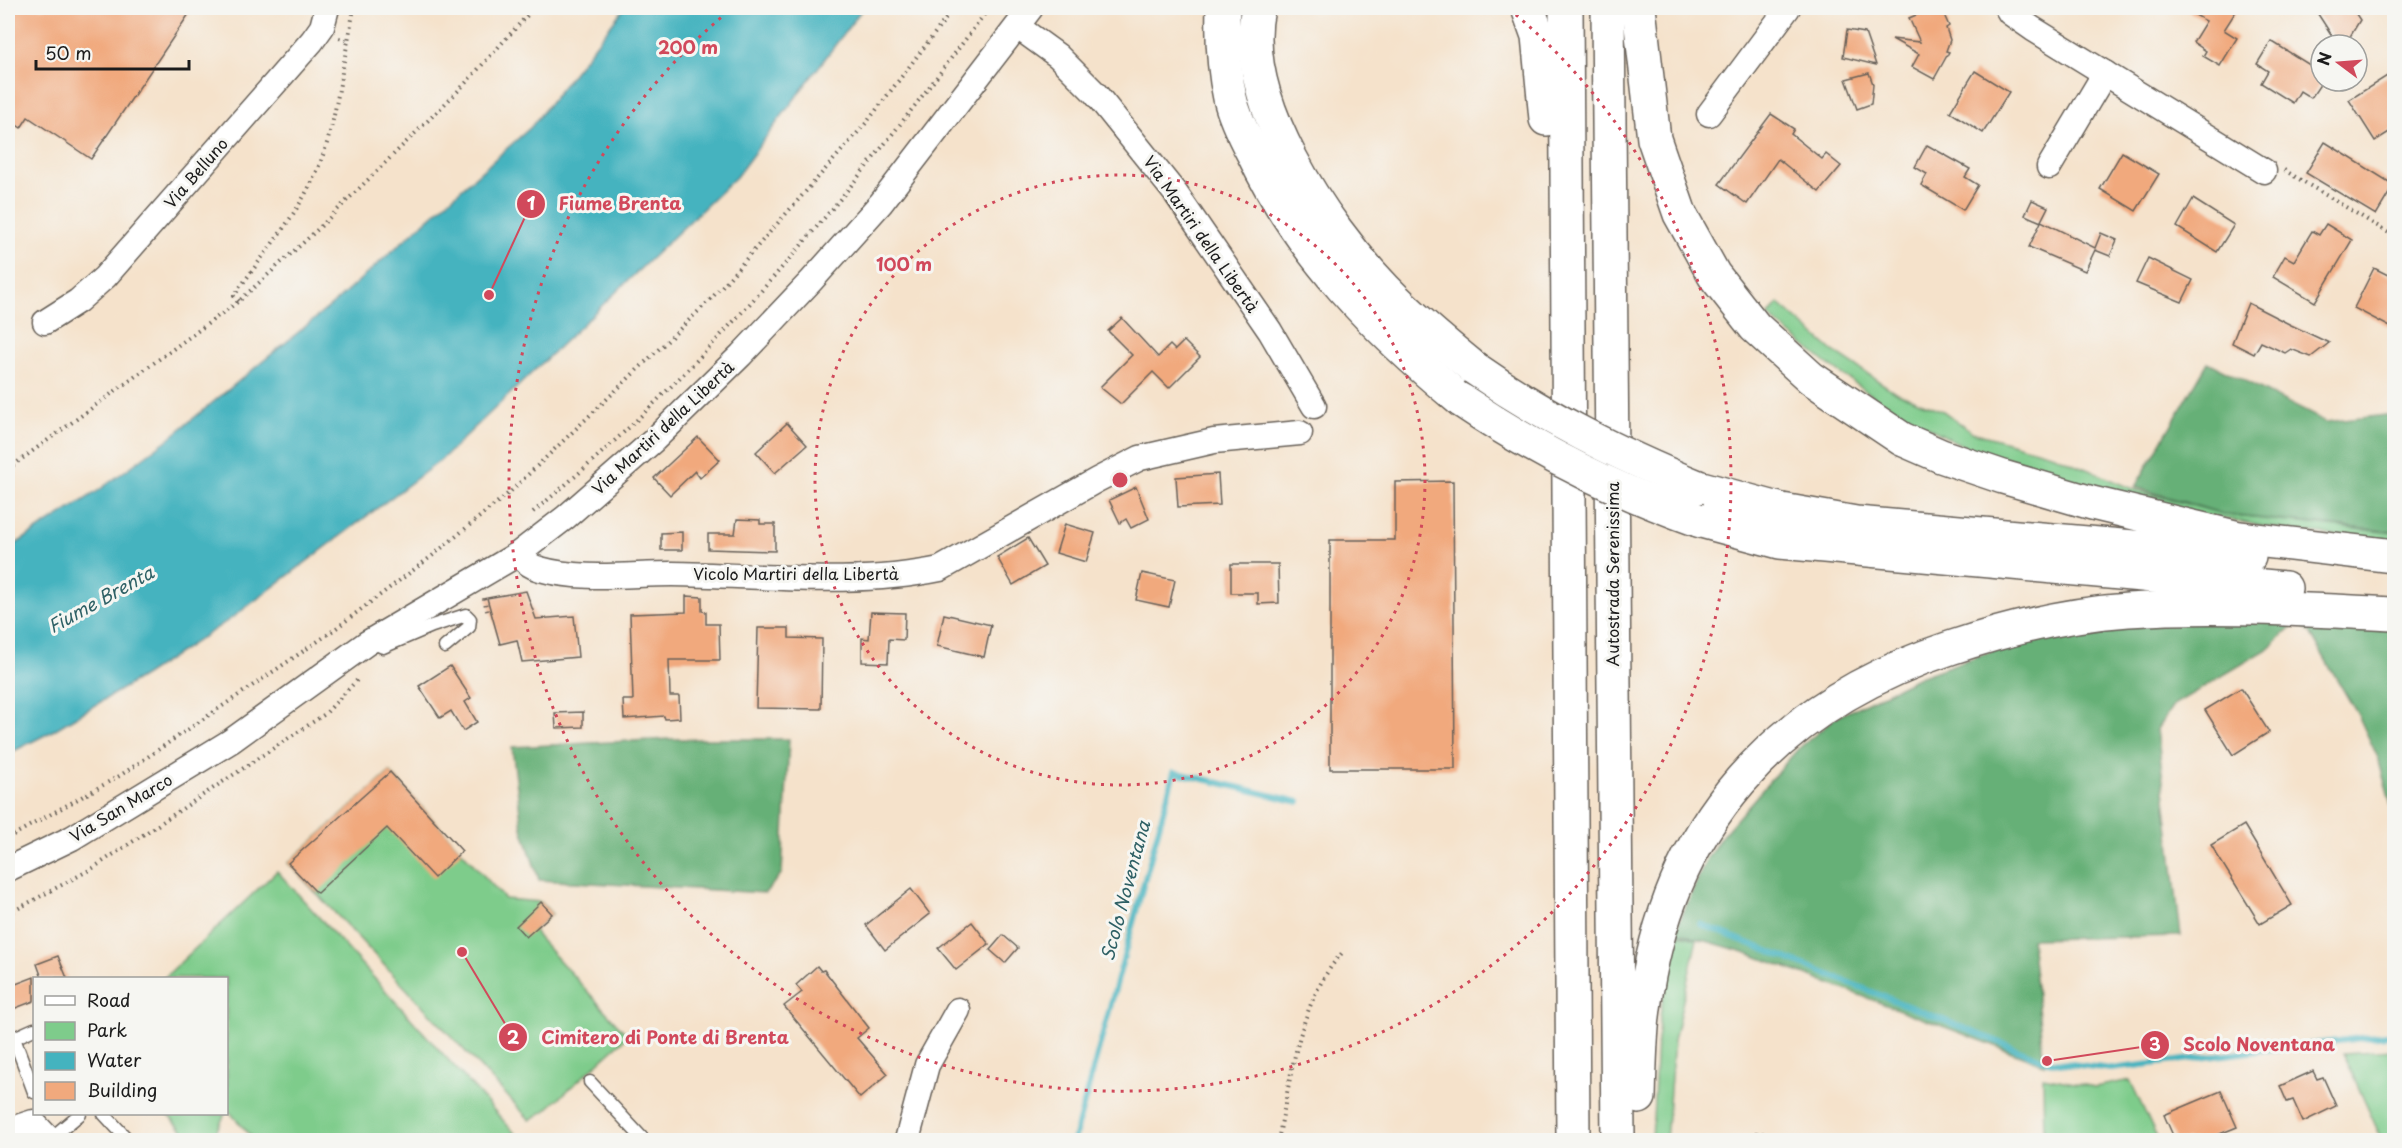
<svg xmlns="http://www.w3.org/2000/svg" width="2402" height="1148" font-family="'Playpen Sans',sans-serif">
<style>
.green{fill:#7ecc8b;stroke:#4d7454;stroke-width:1.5}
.forest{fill:#66b077;stroke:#41664a;stroke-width:1.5}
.water{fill:#44b3bf;stroke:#30686e;stroke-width:1.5}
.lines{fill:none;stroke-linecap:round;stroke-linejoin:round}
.stream{stroke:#44b3bf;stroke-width:6}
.building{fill:#f1a97d}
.lane-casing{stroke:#686159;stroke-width:15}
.street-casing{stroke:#686159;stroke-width:27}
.highway-casing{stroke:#686159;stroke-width:36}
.path{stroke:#686159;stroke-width:4;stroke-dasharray:1.5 4.5;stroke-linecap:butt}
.lane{stroke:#fff;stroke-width:12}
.street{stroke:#fff;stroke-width:24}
.highway{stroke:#fff;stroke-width:33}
.highway-bridge-casing{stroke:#686159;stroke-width:36;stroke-linecap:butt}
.highway-bridge{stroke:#fff;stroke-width:33}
.ring{fill:none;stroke:#d1495b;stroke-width:3;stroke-dasharray:3 6}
.labels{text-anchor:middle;stroke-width:6;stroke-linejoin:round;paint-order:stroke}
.street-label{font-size:16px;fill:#1c1c1c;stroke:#f6f6f2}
.water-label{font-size:18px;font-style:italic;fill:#2e6065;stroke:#f6f6f2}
.centre{fill:#d1495b;stroke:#f6f6f2;stroke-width:3}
.ring-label{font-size:18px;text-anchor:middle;font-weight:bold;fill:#d1495b;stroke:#f6f6f2;stroke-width:6;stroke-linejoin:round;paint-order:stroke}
.leader{fill:none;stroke:#d1495b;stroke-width:2}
.callout-dot{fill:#d1495b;stroke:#f6f6f2;stroke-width:2}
.mark-label{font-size:18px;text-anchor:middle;font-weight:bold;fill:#fff}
.callout-label{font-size:18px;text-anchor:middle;font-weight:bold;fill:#d1495b;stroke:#f6f6f2;stroke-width:6;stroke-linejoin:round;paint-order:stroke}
</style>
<rect width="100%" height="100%" fill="#f6f6f2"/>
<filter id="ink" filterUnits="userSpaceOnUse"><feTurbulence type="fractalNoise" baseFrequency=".0167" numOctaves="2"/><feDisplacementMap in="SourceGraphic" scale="12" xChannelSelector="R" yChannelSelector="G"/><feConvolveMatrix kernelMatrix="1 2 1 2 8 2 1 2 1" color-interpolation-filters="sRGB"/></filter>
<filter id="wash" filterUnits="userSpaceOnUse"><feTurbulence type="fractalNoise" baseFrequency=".008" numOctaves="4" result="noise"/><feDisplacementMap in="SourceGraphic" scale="24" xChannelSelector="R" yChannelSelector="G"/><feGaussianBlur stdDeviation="1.35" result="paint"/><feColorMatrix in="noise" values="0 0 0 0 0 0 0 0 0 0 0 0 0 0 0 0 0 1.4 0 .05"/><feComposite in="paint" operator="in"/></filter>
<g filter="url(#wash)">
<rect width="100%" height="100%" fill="#f5e2cb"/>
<!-- green -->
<g class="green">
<path d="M 1778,303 L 1833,351 L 1895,392 L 1943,411 L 1972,432 L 2054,455 L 2133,489 L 2227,515 L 2394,533 L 2394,541 L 2289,531 L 2167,508 L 1975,452 L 1886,405 L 1826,363 L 1768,316 Z"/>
<path d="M 390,772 L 505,899 L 541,902 L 552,914 L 534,930 L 538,937 L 628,1036 L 545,1111 L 530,1120 L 288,863 Z"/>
<path d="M 277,871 L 521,1140 L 254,1140 L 227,1109 L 226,978 L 164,978 Z"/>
<path d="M 1675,934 L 1697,939 L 1674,1040 L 1666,1140 L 1652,1140 L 1657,1039 L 1670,948 Z"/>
<path d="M 2394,1050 L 2394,1140 L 2382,1140 L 2343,1053 Z"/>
<path d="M 2043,1077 L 2095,1087 L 2130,1080 L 2158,1140 L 2044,1140 Z"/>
<path d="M 167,1114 L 225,1114 L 212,1140 L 192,1140 Z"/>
</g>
<!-- forest -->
<g class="forest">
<path d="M 2208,362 L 2326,422 L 2394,414 L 2394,532 L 2226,515 L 2135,487 Z"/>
<path d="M 2228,615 L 2394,623 L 2394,803 L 2391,805 L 2378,758 L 2358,715 L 2310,633 L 2298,622 L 2266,650 L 2173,705 L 2157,729 L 2181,936 L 2031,939 L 2044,1064 L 1744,952 L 1675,932 L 1706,860 L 1720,838 L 1797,750 L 1835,718 L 1919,677 L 2003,647 L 2054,634 Z"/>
<path d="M 671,739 L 789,739 L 782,873 L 765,893 L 539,880 L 522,828 L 512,747 Z"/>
</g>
<!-- water -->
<path class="water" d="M 624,8 L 863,8 L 736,177 L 441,460 L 232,618 L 145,675 L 49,733 L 8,754 L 8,549 L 95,493 L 167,440 L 334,303 L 531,127 Z"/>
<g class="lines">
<!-- stream -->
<g class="stream">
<path d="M 1700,924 L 2047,1061 L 2111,1069 L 2394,1034"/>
<path d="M 1074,1140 L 1174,772 L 1299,802"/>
</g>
</g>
<g id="blocks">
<!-- building -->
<g class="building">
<path d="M 12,8 L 193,8 L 91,159 L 28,117 L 21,128 L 8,119 L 8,15 Z"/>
<path d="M 1933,8 L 1941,8 L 1949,26 L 1946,28 L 1950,40 L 1946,51 L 1949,52 L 1934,79 L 1912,67 L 1919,54 L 1892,39 L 1920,42 L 1909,18 Z"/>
<path d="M 2183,8 L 2238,8 L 2224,30 L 2237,38 L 2220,66 L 2203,56 L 2206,51 L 2193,42 L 2206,21 Z"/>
<path d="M 2314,8 L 2352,8 L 2360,20 L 2345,45 L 2338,45 Z"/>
<path d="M 1847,30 L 1865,33 L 1876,65 L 1843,57 Z"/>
<path d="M 2271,41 L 2321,72 L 2321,83 L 2311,98 L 2300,91 L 2293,103 L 2261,83 L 2268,71 L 2257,64 Z"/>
<path d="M 1975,71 L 2009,92 L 1983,133 L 1950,112 Z"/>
<path d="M 1869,73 L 1873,84 L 1871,104 L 1857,109 L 1846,79 Z"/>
<path d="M 2387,76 L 2394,87 L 2394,129 L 2375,141 L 2349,100 Z"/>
<path d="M 1771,114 L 1794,129 L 1791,134 L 1822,159 L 1826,154 L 1841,166 L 1819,192 L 1778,159 L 1747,204 L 1719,184 Z"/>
<path d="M 2325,142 L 2394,185 L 2376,215 L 2306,173 Z"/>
<path d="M 1927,145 L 1970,169 L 1965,177 L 1978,185 L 1963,210 L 1921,185 L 1927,174 L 1915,167 Z"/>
<path d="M 2122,152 L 2159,174 L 2136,211 L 2100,189 Z"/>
<path d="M 2193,199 L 2234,225 L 2217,252 L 2177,227 Z"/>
<path d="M 2032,200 L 2048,207 L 2041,221 L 2095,248 L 2101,233 L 2117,240 L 2110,256 L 2095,250 L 2085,271 L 2029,247 L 2041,222 L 2025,215 Z"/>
<path d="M 2326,224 L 2352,240 L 2315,302 L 2273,277 L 2285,256 L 2294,261 L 2312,231 L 2319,235 Z"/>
<path d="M 2148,258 L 2193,280 L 2182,302 L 2136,283 Z"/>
<path d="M 2374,268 L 2394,278 L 2394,329 L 2354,308 Z"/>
<path d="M 2248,303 L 2291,325 L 2329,343 L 2311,357 L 2291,349 L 2285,353 L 2261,342 L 2254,354 L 2232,343 Z"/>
<path d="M 1122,318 L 1158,357 L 1170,345 L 1175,350 L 1184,341 L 1200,357 L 1169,388 L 1153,372 L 1121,404 L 1100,387 L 1132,355 L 1108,331 Z"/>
<path d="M 787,423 L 807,445 L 775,473 L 756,452 Z"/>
<path d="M 698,437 L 720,460 L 700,478 L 695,471 L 670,495 L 654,478 Z"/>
<path d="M 1218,474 L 1220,505 L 1178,507 L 1176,477 Z"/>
<path d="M 1453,481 L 1455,769 L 1330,769 L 1330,540 L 1395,540 L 1395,482 Z"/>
<path d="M 1136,487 L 1149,519 L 1131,528 L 1126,519 L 1120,523 L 1109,500 Z"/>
<path d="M 737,519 L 760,520 L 760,524 L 775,524 L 775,551 L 708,549 L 708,534 L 735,534 Z"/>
<path d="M 1065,524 L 1095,533 L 1086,562 L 1056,553 Z"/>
<path d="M 682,532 L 682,550 L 661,550 L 661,533 Z"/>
<path d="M 1028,538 L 1045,566 L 1013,585 L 997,557 Z"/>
<path d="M 1231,564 L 1278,564 L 1279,603 L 1258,604 L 1258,593 L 1231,593 Z"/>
<path d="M 1142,573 L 1175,580 L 1169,607 L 1136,600 Z"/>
<path d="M 526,591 L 536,619 L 574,616 L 578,657 L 522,662 L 517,640 L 500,644 L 487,598 Z"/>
<path d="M 686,596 L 702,597 L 702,611 L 706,612 L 706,624 L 719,624 L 720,660 L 669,660 L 670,696 L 679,696 L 680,718 L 665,719 L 664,716 L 624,719 L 623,700 L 633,700 L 630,614 L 686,612 Z"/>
<path d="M 871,612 L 905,613 L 904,640 L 889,639 L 888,663 L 862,662 L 862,638 L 869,639 Z"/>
<path d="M 944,614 L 991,625 L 984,657 L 937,646 Z"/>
<path d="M 758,628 L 789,628 L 789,638 L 822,639 L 821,709 L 756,708 Z"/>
<path d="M 450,666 L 471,698 L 465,702 L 477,722 L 463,731 L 451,711 L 440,718 L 419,686 Z"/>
<path d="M 2241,688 L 2269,732 L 2233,755 L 2205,710 Z"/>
<path d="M 583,712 L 583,727 L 556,728 L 555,713 Z"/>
<path d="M 390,772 L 462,851 L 434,878 L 387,828 L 317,893 L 288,863 Z"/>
<path d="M 2244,825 L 2292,905 L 2260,924 L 2211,845 Z"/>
<path d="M 911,889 L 930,914 L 885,950 L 866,925 Z"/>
<path d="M 541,902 L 552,914 L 526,937 L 516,926 Z"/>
<path d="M 972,922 L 989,944 L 956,970 L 938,948 Z"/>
<path d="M 1003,935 L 1018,948 L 1005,963 L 990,950 Z"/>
<path d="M 58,956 L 67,978 L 42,978 L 37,964 Z"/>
<path d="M 817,966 L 821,971 L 824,970 L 869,1028 L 857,1038 L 888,1074 L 860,1098 L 784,1006 L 802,992 L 796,985 Z"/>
<path d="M 34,977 L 34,1001 L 8,1011 L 8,987 Z"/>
<path d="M 2313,1071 L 2317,1079 L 2323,1077 L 2336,1106 L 2303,1122 L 2293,1100 L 2287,1102 L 2280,1086 Z"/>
<path d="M 2221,1091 L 2237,1127 L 2205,1140 L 2175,1140 L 2164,1115 Z"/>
</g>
</g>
</g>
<g filter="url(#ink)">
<use href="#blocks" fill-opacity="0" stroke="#686159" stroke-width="1.5"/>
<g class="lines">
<defs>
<g id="lane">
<path d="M 373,643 L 383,647 L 432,626 L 466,615 L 470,619 L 469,627 L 445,647"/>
<path d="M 34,1029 L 14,1038 L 34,1092"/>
<path d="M 590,1082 L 644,1140"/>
<path d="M 104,1114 L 128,1140"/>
<path d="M 49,1140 L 80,1114"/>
</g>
<g id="street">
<path d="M 2007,8 L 2010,13 L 2033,29 L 2264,171"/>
<path d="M 1018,27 L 1058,56 L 1095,93 L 1176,194 L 1270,331 L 1314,406"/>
<path d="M 1709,114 L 1788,8"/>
<path d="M 2049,167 L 2105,73"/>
<path d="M 45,322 L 78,301 L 105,277 L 312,41 L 322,27 L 327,8"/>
<path d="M 518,554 C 524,561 531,567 540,569 C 581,581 630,574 672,574 C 760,575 853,587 940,569 L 1097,480 L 1140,458 L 1214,441 L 1300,433"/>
<path d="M 8,869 L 72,838 L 231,741 L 367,643 L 518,554 L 566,517 L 653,441 L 741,355 L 812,280 L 881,203 L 1031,8"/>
<path d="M 8,1130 L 33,1122 L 50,1140"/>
<path d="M 907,1140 L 927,1065 L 958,1010"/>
</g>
<g id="highway">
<path d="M 1223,8 C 1222,39 1223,67 1230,98 C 1234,116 1244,136 1253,153 C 1300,253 1377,331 1462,401"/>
<path d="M 1258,8 C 1238,100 1324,225 1385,289 C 1413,318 1443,343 1474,368"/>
<path d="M 1528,8 L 1538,36 L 1546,119"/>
<path d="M 1566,8 L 1573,1140"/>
<path d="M 1608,8 L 1618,1140"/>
<path d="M 1639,8 L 1654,139 L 1680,214 L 1714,275 L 1755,327 L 1811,378 L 1902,439 L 1941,456 L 2003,477 L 2092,503 L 2239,538 L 2394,556"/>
<path d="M 1698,487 L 1782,510 L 1856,523 L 2249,557"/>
<path d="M 1698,520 L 1780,542 L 2285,588"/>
<path d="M 1639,1097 C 1640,1067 1640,1037 1644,1008 C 1667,824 1777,705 1950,648 C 2006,629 2069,614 2128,610 C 2217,604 2306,610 2394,614"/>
</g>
</defs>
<!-- lane casing -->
<use href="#lane" class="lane-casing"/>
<!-- street casing -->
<use href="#street" class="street-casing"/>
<!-- highway casing -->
<use href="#highway" class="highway-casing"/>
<!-- path -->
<g class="path">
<path d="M 339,38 L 348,41 L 354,8"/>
<path d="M 2284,170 L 2394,236"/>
<path d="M 239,301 L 234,296 C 262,255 300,213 319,166 C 335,127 339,83 348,41"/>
<path d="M 8,469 L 239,301 L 316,231 L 461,88 L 534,8"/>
<path d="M 533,512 C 710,367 853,190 989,8"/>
<path d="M 484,598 L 488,615"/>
<path d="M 8,838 L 121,775 L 327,635 L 432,556 L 510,492 L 710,300 L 867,122 L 954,8"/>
<path d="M 8,914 L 93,868 L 325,714 L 359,678"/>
<path d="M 1756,1133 L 1772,1134 L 1783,1140"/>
<path d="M 1278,1140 C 1291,1079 1298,1002 1342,953"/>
</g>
<!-- lane -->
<use href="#lane" class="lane"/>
<!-- street -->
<use href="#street" class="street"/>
<!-- highway -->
<use href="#highway" class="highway"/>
<defs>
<g id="highway-bridge">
<path d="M 1474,368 C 1547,419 1616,453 1698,487"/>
<path d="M 1462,401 C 1536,451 1614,490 1698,520"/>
</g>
</defs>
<!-- highway-bridge casing -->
<use href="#highway-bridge" class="highway-bridge-casing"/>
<!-- highway-bridge -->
<use href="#highway-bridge" class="highway-bridge"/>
</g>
</g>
<!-- distance rings -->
<g class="ring">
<circle cx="1120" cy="480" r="305"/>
<path d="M1509 9A611 611 0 1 1 731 9"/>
</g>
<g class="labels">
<!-- street labels -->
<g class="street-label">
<text transform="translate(196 173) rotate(-49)" y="6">Via Belluno</text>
<text transform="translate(1201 234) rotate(55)" y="6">Via Martiri della Libertà</text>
<text transform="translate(663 428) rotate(-43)" y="6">Via Martiri della Libertà</text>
<text x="796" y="580">Vicolo Martiri della Libertà</text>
<text transform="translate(1613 574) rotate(-90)" y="6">Autostrada Serenissima</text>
<text transform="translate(121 808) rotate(-31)" y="6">Via San Marco</text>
</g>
<!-- water labels -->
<g class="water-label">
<text transform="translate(101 600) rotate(-29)" y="6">Fiume Brenta</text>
<text transform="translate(1126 891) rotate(-75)" y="6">Scolo Noventana</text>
</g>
</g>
<circle cx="1120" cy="480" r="9" class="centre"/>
<g class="ring-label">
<text x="688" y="54">200 m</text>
<text x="904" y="271">100 m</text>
</g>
<!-- callouts -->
<path class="leader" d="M489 295L531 204M462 952L513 1037M2047 1061L2155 1045"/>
<g class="callout-dot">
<circle cx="489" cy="295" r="6"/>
<circle cx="462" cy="952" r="6"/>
<circle cx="2047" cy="1061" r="6"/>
<circle cx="531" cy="204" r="15"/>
<circle cx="513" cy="1037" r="15"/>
<circle cx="2155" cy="1045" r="15"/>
</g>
<g class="mark-label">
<text x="531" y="210">1</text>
<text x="513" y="1044">2</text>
<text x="2155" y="1051">3</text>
</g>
<g class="callout-label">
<text x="620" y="210">Fiume Brenta</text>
<text x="665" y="1044">Cimitero di Ponte di Brenta</text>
<text x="2259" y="1051">Scolo Noventana</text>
</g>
<!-- margin -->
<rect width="2402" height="1148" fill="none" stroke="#f6f6f2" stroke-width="30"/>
<!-- legend -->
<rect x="33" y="977" width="195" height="138" fill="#f6f6f2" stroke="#9f9f9c" stroke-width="1.5"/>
<rect x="45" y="996" width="30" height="9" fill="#ffffff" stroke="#9f9f9c" stroke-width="1.5"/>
<text x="87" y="1007" font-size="18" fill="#1c1c1c">Road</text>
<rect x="45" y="1022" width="30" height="18" fill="#7ecc8b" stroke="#9f9f9c" stroke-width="1.5"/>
<text x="87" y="1037" font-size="18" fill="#1c1c1c">Park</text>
<rect x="45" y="1052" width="30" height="18" fill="#44b3bf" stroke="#9f9f9c" stroke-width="1.5"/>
<text x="87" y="1067" font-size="18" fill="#1c1c1c">Water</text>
<rect x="45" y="1082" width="30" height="18" fill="#f1a97d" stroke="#9f9f9c" stroke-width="1.5"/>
<text x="87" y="1097" font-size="18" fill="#1c1c1c">Building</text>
<!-- north arrow -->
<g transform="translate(2339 63) rotate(286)"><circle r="28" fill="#f6f6f2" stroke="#9f9f9c" stroke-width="1.5"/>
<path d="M0-4.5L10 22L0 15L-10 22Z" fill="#d1495b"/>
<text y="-9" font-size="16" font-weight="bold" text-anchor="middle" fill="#1c1c1c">N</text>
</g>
<!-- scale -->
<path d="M36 60v9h153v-9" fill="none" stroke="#1c1c1c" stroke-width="3"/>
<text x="45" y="60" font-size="18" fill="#1c1c1c" stroke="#f6f6f2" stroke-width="4.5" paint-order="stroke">50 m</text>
</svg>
